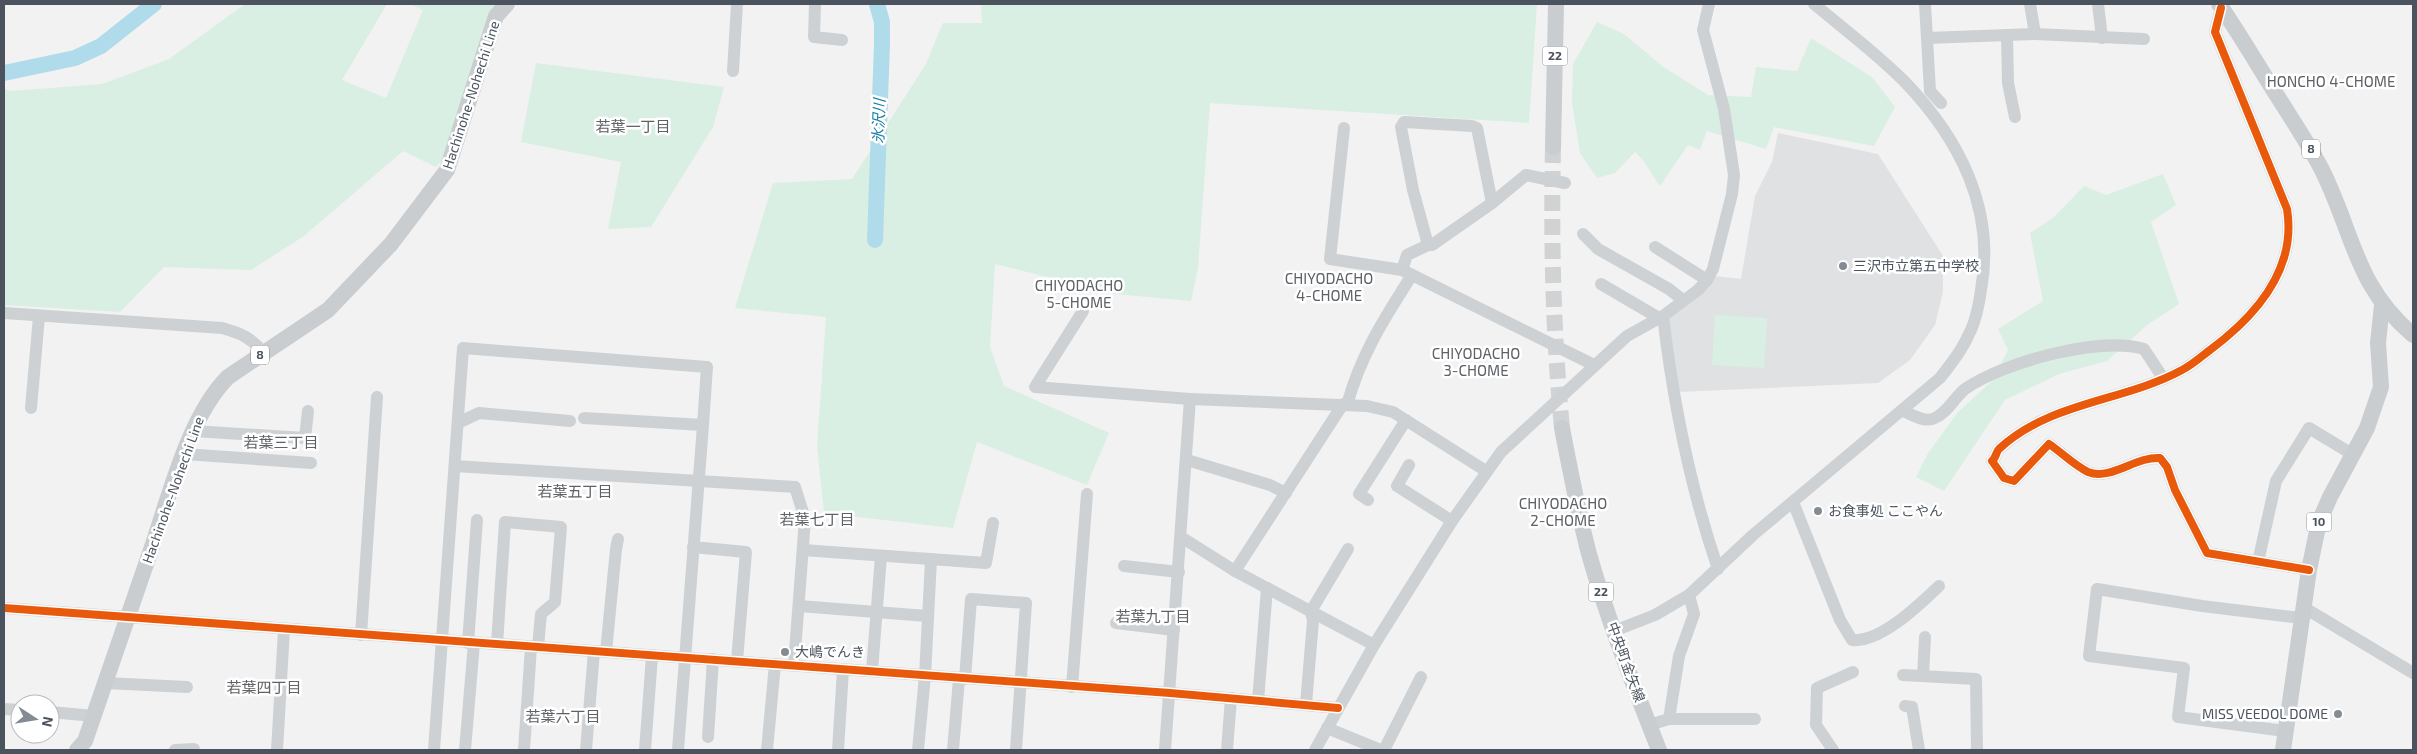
<svg xmlns="http://www.w3.org/2000/svg" width="2417" height="754" font-family="'Exo 2','Noto Sans JP',sans-serif">
<style>
.education{fill:#e0e1e2}
.green{fill:#d9efe3}
.lines{fill:none;stroke-linecap:round;stroke-linejoin:round}
.river{stroke:#b0dbea;stroke-width:16}
.major-tunnel{stroke:#d0d2d4;stroke-width:16;stroke-dasharray:16 8;stroke-linecap:butt}
.minor{stroke:#ced1d3;stroke-width:12}
.major{stroke:#cacdd0;stroke-width:16}
.cycleway-casing{stroke:#fff;stroke-width:11}
.cycleway{stroke:#e8590c;stroke-width:8}
.poi-dot{fill:#858b92;stroke:#fff;stroke-width:2}
.labels{text-anchor:middle;stroke-width:5;stroke-linejoin:round;paint-order:stroke}
.shield{fill:#fff;stroke:#80878e;stroke-width:1}
.shield-label{font-size:12px;font-weight:bold;fill:#4a535e}
.street-label{font-size:14px;fill:#4a535e;stroke:#fff}
.poi-label{font-size:14px;fill:#4a535e;stroke:#fff;text-anchor:start}
.neighbourhood-label{font-size:15px;fill:#5e6166;stroke:#fff}
.water-label{font-size:15px;font-style:italic;fill:#167fa5;stroke:#fff}
</style>
<rect width="100%" height="100%" fill="#f2f2f2"/>
<!-- education -->
<path class="education" d="M 1778,133 L 1878,154 L 1943,256 L 1943,292 L 1935,325 L 1910,360 L 1878,383 L 1678,392 L 1669,319 L 1714,276 L 1741,279 L 1755,196 L 1772,162 Z"/>
<!-- green -->
<g class="green">
<path d="M 245,4 L 387,4 L 342,80 L 386,98 L 423,10 L 410,4 L 501,4 L 452,149 L 436,167 L 403,151 L 304,236 L 251,270 L 164,267 L 120,312 L 4,305 L 4,89 L 12,91 L 102,84 L 169,59 Z"/>
<path d="M 981,4 L 1537,4 L 1529,123 L 1210,103 L 1198,268 L 1191,301 L 1115,294 L 995,264 L 990,347 L 1004,386 L 1109,433 L 1087,485 L 977,442 L 953,528 L 824,513 L 817,446 L 826,317 L 735,308 L 773,183 L 852,179 L 926,64 L 943,23 L 982,23 Z"/>
<path d="M 1597,22 L 1624,34 L 1662,66 L 1708,95 L 1751,97 L 1756,67 L 1797,71 L 1811,38 L 1873,78 L 1895,107 L 1874,146 L 1774,127 L 1766,149 L 1707,131 L 1700,150 L 1688,145 L 1660,186 C 1651,175 1646,161 1635,152 L 1615,173 L 1597,178 L 1580,153 L 1572,102 L 1573,64 Z"/>
<path d="M 536,63 L 724,87 L 713,127 L 651,227 L 608,229 L 621,162 L 521,142 Z"/>
<path d="M 2163,174 L 2176,205 L 2151,222 L 2179,304 L 2147,325 L 2107,361 L 2059,374 L 2005,400 L 1944,491 L 1916,477 L 1928,453 L 1958,412 L 1993,380 L 2008,350 L 1998,329 L 2043,301 L 2030,233 L 2054,217 L 2084,186 L 2106,195 Z"/>
<path d="M 1715,315 L 1767,318 L 1764,368 L 1712,365 Z"/>
</g>
<g class="lines">
<!-- river -->
<g class="river">
<path d="M 4,73 L 75,58 L 101,46 L 154,4"/>
<path d="M 875,240 L 882,44 L 882,22 L 877,4"/>
</g>
<!-- major-tunnel -->
<path class="major-tunnel" d="M 1553,147 C 1551,241 1553,334 1562,428"/>
<!-- minor -->
<g class="minor">
<path d="M 815,4 L 814,37 L 842,40"/>
<path d="M 1925,4 L 1930,91 L 1941,103"/>
<path d="M 2030,4 L 2035,34"/>
<path d="M 2098,4 L 2102,38"/>
<path d="M 2221,8 L 2215,32 L 2287,209 C 2297,270 2256,316 2210,350 C 2201,357 2192,365 2182,370 C 2123,402 2051,401 1999,449 C 1996,452 1996,458 1992,461 L 2004,478 L 2014,481 L 2049,444 C 2061,452 2075,466 2088,472 C 2111,481 2136,456 2160,458 L 2167,467 L 2175,490 L 2207,553 L 2309,570"/>
<path d="M 2007,36 L 2008,83 L 2015,117"/>
<path d="M 1927,38 L 2035,34 L 2144,39"/>
<path d="M 733,71 L 737,4"/>
<path d="M 1344,128 L 1330,259 L 1402,270 L 1594,365"/>
<path d="M 1492,203 L 1526,175 L 1565,183"/>
<path d="M 1583,234 L 1598,249 L 1669,289 L 1679,297 L 1680,303"/>
<path d="M 1655,247 L 1707,280"/>
<path d="M 1402,270 L 1407,255 L 1428,245 L 1413,190 L 1401,127 L 1404,122 L 1472,126 L 1477,128 L 1492,203 L 1432,245 L 1428,245"/>
<path d="M 1601,284 L 1659,318"/>
<path d="M 1083,311 L 1035,387 L 1190,399"/>
<path d="M 4,313 L 222,328 C 241,333 251,338 264,353"/>
<path d="M 1663,316 C 1673,401 1690,487 1718,569"/>
<path d="M 1347,405 C 1361,354 1384,319 1412,275"/>
<path d="M 31,408 L 39,316"/>
<path d="M 1903,411 C 1913,415 1925,423 1935,418 C 1947,413 1955,397 1965,389 C 2004,362 2099,336 2144,349 L 2163,378"/>
<path d="M 458,423 L 479,413 L 570,421"/>
<path d="M 194,431 L 305,438 L 308,411"/>
<path d="M 184,454 L 311,463"/>
<path d="M 1187,460 L 1270,485 L 1286,493"/>
<path d="M 1409,465 L 1397,486 L 1452,521"/>
<path d="M 455,466 L 795,487 L 805,519 L 794,665"/>
<path d="M 1368,500 L 1359,494 L 1406,420"/>
<path d="M 1793,502 L 1840,620 L 1852,640 C 1880,643 1918,606 1939,586"/>
<path d="M 1181,537 L 1235,571 L 1374,645"/>
<path d="M 693,547 L 746,552 L 737,661"/>
<path d="M 803,550 L 986,563 L 993,523"/>
<path d="M 2258,562 L 2276,481 L 2309,428 L 2352,454"/>
<path d="M 1124,566 L 1179,572"/>
<path d="M 1235,571 L 1343,404"/>
<path d="M 799,606 L 927,616"/>
<path d="M 2303,607 L 2413,673"/>
<path d="M 4,608 L 1170,693 L 1338,708"/>
<path d="M 1116,623 L 1174,630"/>
<path d="M 1614,631 L 1655,615 L 1689,595 L 1753,535 L 1940,378 C 1951,364 1962,350 1969,334 C 1976,321 1979,304 1981,290 C 1996,209 1959,138 1904,81 C 1876,53 1844,29 1814,4"/>
<path d="M 361,635 L 377,397"/>
<path d="M 468,643 L 477,520"/>
<path d="M 497,644 L 505,522 L 561,527 L 555,602 L 541,614 L 538,647"/>
<path d="M 606,652 L 616,549 L 618,539"/>
<path d="M 872,671 L 881,556"/>
<path d="M 1903,675 L 1976,679 L 1977,750"/>
<path d="M 1923,676 L 1925,637"/>
<path d="M 965,679 L 971,599 L 1026,603 L 1016,750"/>
<path d="M 105,683 L 187,687"/>
<path d="M 1072,687 L 1087,494"/>
<path d="M 1258,701 L 1267,588"/>
<path d="M 1306,704 L 1313,621 L 1311,611 L 1348,549"/>
<path d="M 1905,706 L 1912,707 L 1919,750"/>
<path d="M 4,709 L 20,710"/>
<path d="M 50,712 L 94,716"/>
<path d="M 1669,719 L 1755,719"/>
<path d="M 1649,725 L 1669,719 L 1679,656 L 1694,614 L 1689,595"/>
<path d="M 1327,728 L 1381,750"/>
<path d="M 2285,731 L 2178,717 L 2184,668 L 2089,656 L 2097,589 L 2202,606 L 2301,618"/>
<path d="M 708,737 L 713,659"/>
<path d="M 175,750 L 194,749"/>
<path d="M 277,750 L 284,630"/>
<path d="M 434,750 L 463,348 L 707,367 L 703,425 L 584,418"/>
<path d="M 465,750 L 474,643"/>
<path d="M 524,750 L 531,647"/>
<path d="M 586,750 L 594,651"/>
<path d="M 645,750 L 652,656"/>
<path d="M 678,750 L 703,425"/>
<path d="M 767,750 L 775,664"/>
<path d="M 838,750 L 843,670"/>
<path d="M 918,750 L 925,676 L 931,560"/>
<path d="M 953,750 L 959,679"/>
<path d="M 1165,750 L 1190,399 L 1367,406 L 1393,412 L 1486,471"/>
<path d="M 1227,750 L 1231,698"/>
<path d="M 1315,750 L 1374,645 L 1452,521 L 1501,452 L 1627,336 L 1663,316 L 1698,290 L 1707,280 L 1713,269 L 1732,194 L 1734,175 L 1724,109 L 1703,30 L 1709,4"/>
<path d="M 1384,750 L 1421,677"/>
<path d="M 1833,750 L 1816,725 L 1817,688 L 1853,672"/>
</g>
<!-- major -->
<g class="major">
<path d="M 2219,4 C 2239,33 2257,64 2276,94 C 2291,118 2308,143 2321,168 C 2354,233 2354,285 2413,335"/>
<path d="M 1553,147 L 1556,4"/>
<path d="M 1562,428 C 1570,470 1578,512 1589,554 C 1608,621 1634,686 1659,750"/>
<path d="M 77,750 L 85,741 C 108,674 131,607 154,541 C 171,490 190,415 228,377 L 328,310 L 391,244 L 447,170 L 496,16 L 507,4"/>
<path d="M 2283,750 L 2309,570 L 2319,522 L 2330,497 L 2367,428 L 2381,387 L 2378,343 L 2382,305"/>
</g>
<defs>
<g id="cycleway">
<path d="M 2221,8 L 2215,32 L 2287,209 C 2297,270 2256,316 2210,350 C 2201,357 2192,365 2182,370 C 2123,402 2051,401 1999,449 C 1996,452 1996,458 1992,461 L 2004,478 L 2014,481 L 2049,444 C 2061,452 2075,466 2088,472 C 2111,481 2136,456 2160,458 L 2167,467 L 2175,490 L 2207,553 L 2309,570"/>
<path d="M 4,608 L 1170,693 L 1338,708"/>
</g>
</defs>
<!-- cycleway casing -->
<use href="#cycleway" class="cycleway-casing"/>
<!-- cycleway -->
<use href="#cycleway" class="cycleway"/>
</g>
<!-- markers -->
<g class="poi-dot">
<circle cx="1843" cy="266" r="5"/>
<circle cx="1818" cy="511" r="5"/>
<circle cx="785" cy="652" r="5"/>
<circle cx="2338" cy="714" r="5"/>
</g>
<g class="labels">
<!-- shield labels -->
<g class="shield">
<rect x="1542.5" y="46.5" width="25" height="19" rx="4"/>
<rect x="2302" y="139.5" width="18" height="19" rx="4"/>
<rect x="251" y="345.5" width="18" height="19" rx="4"/>
<rect x="2306.5" y="512.5" width="25" height="19" rx="4"/>
<rect x="1588.5" y="582.5" width="25" height="19" rx="4"/>
</g>
<g class="shield-label">
<text x="1555" y="60">22</text>
<text x="2311" y="153">8</text>
<text x="260" y="359">8</text>
<text x="2319" y="526">10</text>
<text x="1601" y="596">22</text>
</g>
<!-- street labels -->
<g class="street-label">
<text transform="translate(471 95) rotate(-72)" y="5">Hachinohe-Nohechi Line</text>
<text transform="translate(173 490) rotate(-70)" y="5">Hachinohe-Nohechi Line</text>
<text transform="translate(1626 662) rotate(70)" y="5">中央町金矢線</text>
</g>
<!-- poi labels -->
<g class="poi-label">
<text x="1853" y="271">三沢市立第五中学校</text>
<text x="1828" y="516">お食事処 ここやん</text>
<text x="795" y="657">大嶋でんき</text>
<text x="2328" y="719" text-anchor="end">MISS VEEDOL DOME</text>
</g>
<!-- neighbourhood labels -->
<g class="neighbourhood-label">
<text x="2331" y="87">HONCHO 4-CHOME</text>
<text x="633" y="132">若葉一丁目</text>
<text x="1329" y="284">CHIYODACHO<tspan x="1329" dy="17">4-CHOME</tspan></text>
<text x="1079" y="291">CHIYODACHO<tspan x="1079" dy="17">5-CHOME</tspan></text>
<text x="1476" y="359">CHIYODACHO<tspan x="1476" dy="17">3-CHOME</tspan></text>
<text x="281" y="448">若葉三丁目</text>
<text x="575" y="497">若葉五丁目</text>
<text x="1563" y="509">CHIYODACHO<tspan x="1563" dy="17">2-CHOME</tspan></text>
<text x="817" y="525">若葉七丁目</text>
<text x="1153" y="622">若葉九丁目</text>
<text x="264" y="693">若葉四丁目</text>
<text x="563" y="722">若葉六丁目</text>
</g>
<!-- water labels -->
<g class="water-label">
<text transform="translate(879 121) rotate(-88)" y="5">氷沢川</text>
</g>
</g>
<!-- border -->
<rect width="2417" height="754" fill="none" stroke="#4a535e" stroke-width="10"/>
<!-- north arrow -->
<g transform="translate(35 719) rotate(102)"><circle r="24" fill="#ffffff" stroke="#b7babf"/>
<path d="M0-4L9 19L0 12L-9 19Z" fill="#858b92"/>
<text y="-8" font-size="14" font-weight="bold" text-anchor="middle" fill="#4a535e">N</text>
</g>
</svg>
